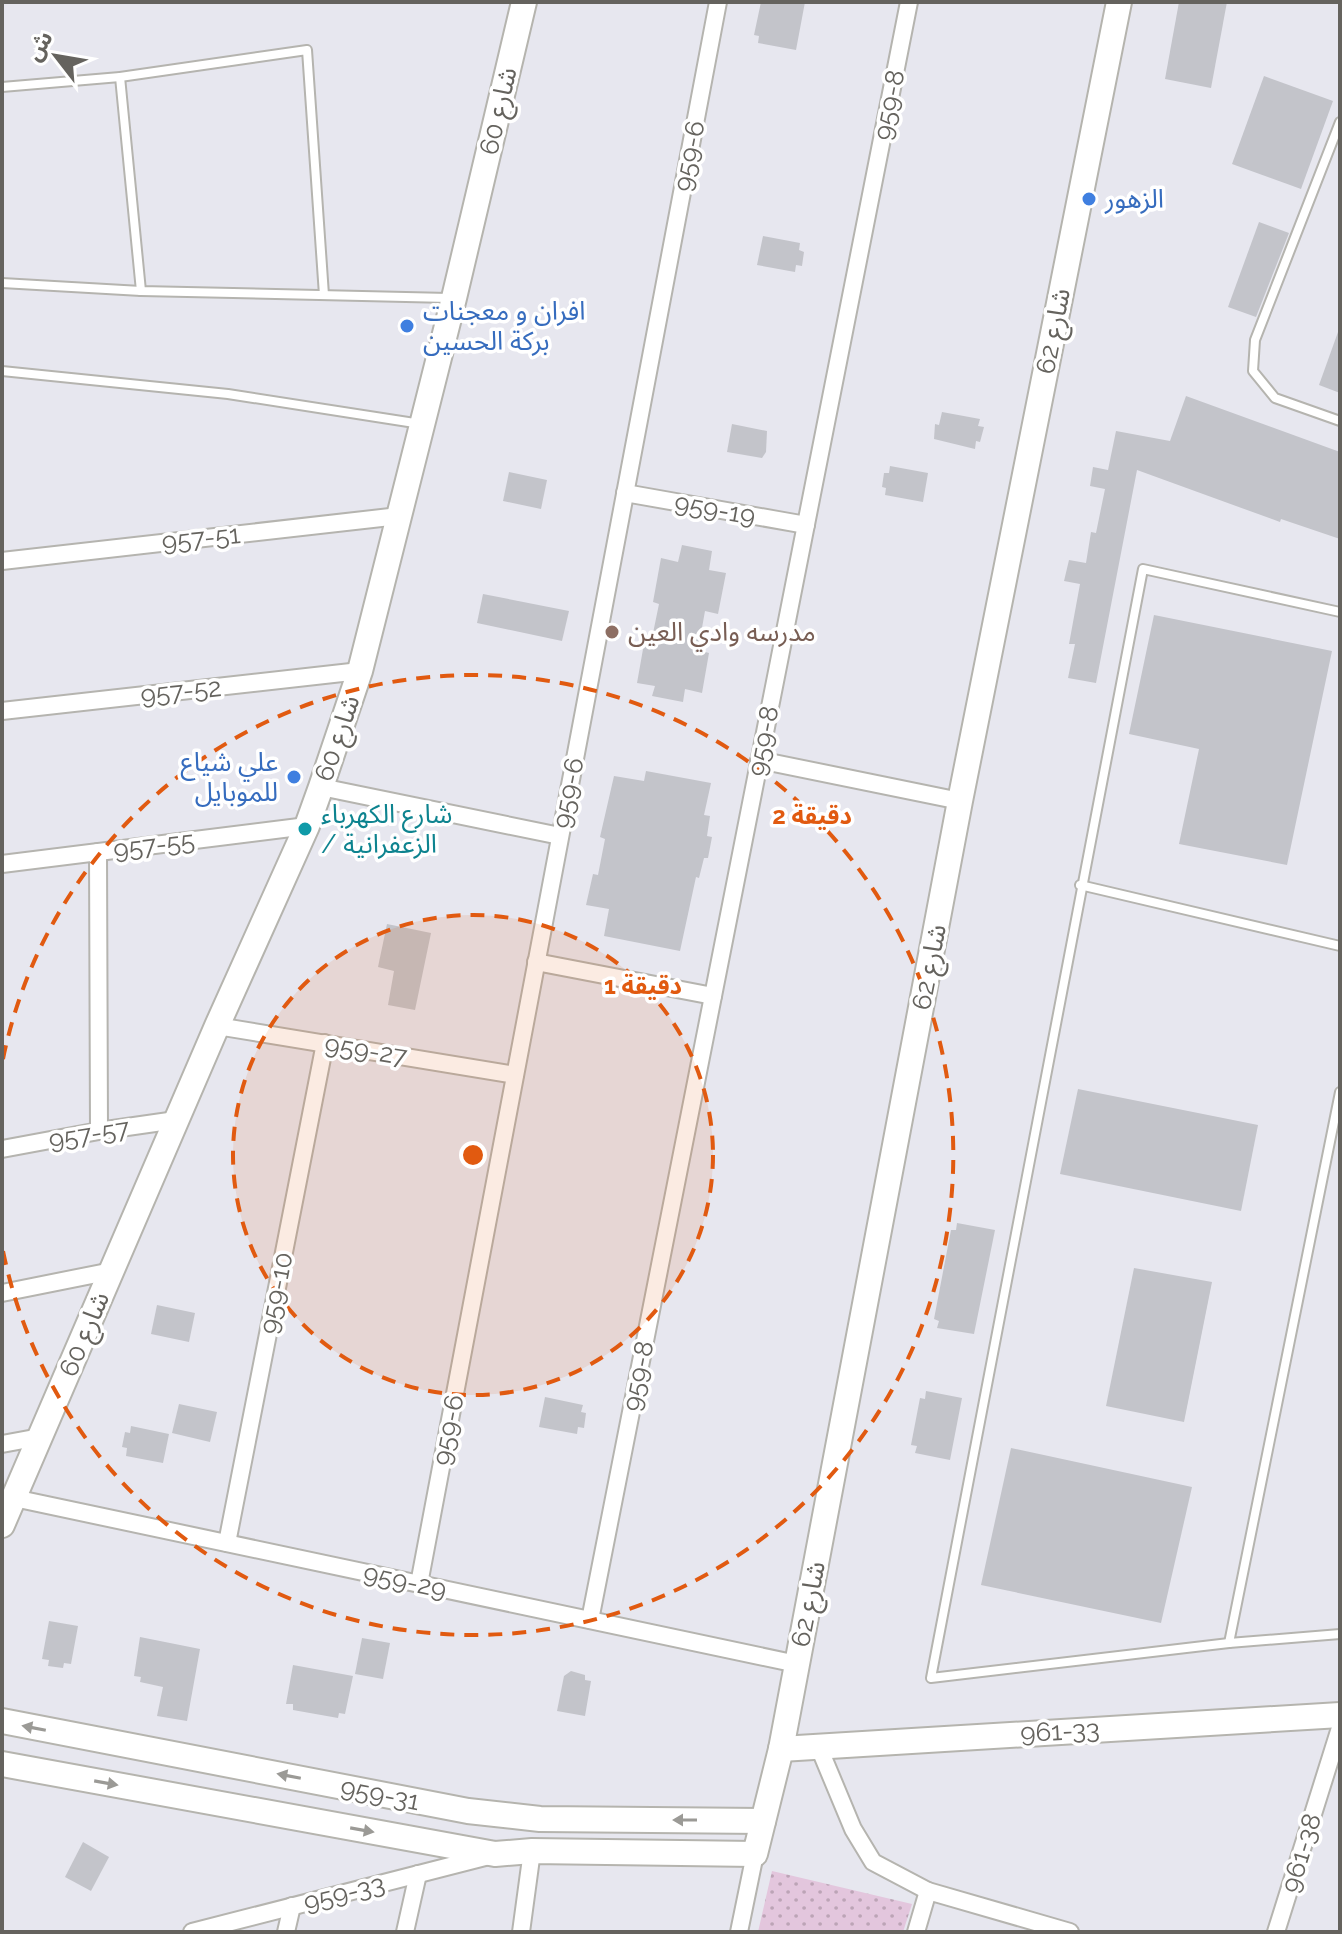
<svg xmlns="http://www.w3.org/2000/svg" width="1342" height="1934" font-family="Raleway,'Noto Sans Arabic',sans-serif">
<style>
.grass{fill:url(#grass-dots)}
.building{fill:#c3c4ca}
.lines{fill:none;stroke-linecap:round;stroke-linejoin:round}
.lane-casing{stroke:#b5b4af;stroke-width:12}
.street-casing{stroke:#b5b4af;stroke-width:20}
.secondary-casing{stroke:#b5b4ae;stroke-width:28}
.lane{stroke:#fff;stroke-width:8}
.street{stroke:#fff;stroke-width:16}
.secondary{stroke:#fff;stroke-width:24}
.oneway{fill:#9b9a96}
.ring{fill:none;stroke:#e15a10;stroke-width:4;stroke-dasharray:14 10}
.shop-dot{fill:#3f7fe0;stroke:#fff;stroke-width:3}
.education-dot{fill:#8d6e63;stroke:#fff;stroke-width:3}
.culture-dot{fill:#0f9aa8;stroke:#fff;stroke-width:3}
.labels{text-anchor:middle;stroke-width:7;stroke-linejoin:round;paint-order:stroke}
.street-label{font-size:26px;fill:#65635e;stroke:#fff}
.shop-label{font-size:26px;fill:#366cbe;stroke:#fff;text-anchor:start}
.education-label{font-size:26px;fill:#785e54;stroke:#fff;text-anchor:start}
.culture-label{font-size:26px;fill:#0d838f;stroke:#fff;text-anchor:start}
.centre{fill:#e15a10;stroke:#fff;stroke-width:4}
.ring-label{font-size:24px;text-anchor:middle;font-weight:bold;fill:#e15a10;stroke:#fff;stroke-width:7;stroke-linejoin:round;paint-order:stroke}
</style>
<defs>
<pattern id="grass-dots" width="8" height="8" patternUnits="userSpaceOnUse" patternTransform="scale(2)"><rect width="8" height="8" fill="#e3c6dd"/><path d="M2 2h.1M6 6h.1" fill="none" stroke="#bca4b6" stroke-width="1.8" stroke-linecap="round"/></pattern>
</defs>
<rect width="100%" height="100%" fill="#e7e7ef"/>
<!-- grass -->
<path class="grass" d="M 772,1871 L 912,1904 L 903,1932 L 758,1932 Z"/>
<!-- building -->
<g class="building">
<path d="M 761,2 L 805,2 L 796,50 L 758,43 L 759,36 L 754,35 Z"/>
<path d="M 1179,2 L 1227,2 L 1211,88 L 1165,79 Z"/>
<path d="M 1264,76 L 1333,101 L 1301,189 L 1232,164 Z"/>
<path d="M 1259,222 L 1289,233 L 1256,317 L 1228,307 Z"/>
<path d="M 763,236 L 800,243 L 799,250 L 804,252 L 802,266 L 796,265 L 795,272 L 757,265 Z"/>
<path d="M 1338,332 L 1340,332 L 1340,393 L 1319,385 Z"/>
<path d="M 1186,396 L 1340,452 L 1340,539 L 1281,519 L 1280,522 L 1137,470 L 1096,683 L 1068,678 L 1075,644 L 1069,644 L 1080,584 L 1064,581 L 1069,560 L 1086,563 L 1091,532 L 1096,533 L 1105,489 L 1090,486 L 1093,467 L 1108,470 L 1116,431 L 1170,441 Z"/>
<path d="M 942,412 L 980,419 L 978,426 L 984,427 L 980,442 L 976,441 L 975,449 L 934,439 L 935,424 L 939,425 Z"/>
<path d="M 732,424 L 767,431 L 766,452 L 762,458 L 727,452 Z"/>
<path d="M 890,466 L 928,473 L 923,502 L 885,495 L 886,488 L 882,487 L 884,473 L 889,473 Z"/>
<path d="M 509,472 L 547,480 L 541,509 L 503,501 Z"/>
<path d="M 682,545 L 712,551 L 709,570 L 726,573 L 718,614 L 705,611 L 698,650 L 709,653 L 702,693 L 685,689 L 683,702 L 652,696 L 655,686 L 637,683 L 645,638 L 652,638 L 659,604 L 653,602 L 661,558 L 678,562 Z"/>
<path d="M 483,594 L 569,611 L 562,641 L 477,623 Z"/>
<path d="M 1154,615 L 1332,651 L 1287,865 L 1179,844 L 1199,749 L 1129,734 Z"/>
<path d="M 646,771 L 711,783 L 704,815 L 710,816 L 707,836 L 712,837 L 708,858 L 704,858 L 699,878 L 696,877 L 680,951 L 604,936 L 609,909 L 586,905 L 593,874 L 598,875 L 605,839 L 600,837 L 614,776 L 644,781 Z"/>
<path d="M 387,924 L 431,933 L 415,1010 L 388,1005 L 394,971 L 378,967 Z"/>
<path d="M 1078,1089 L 1258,1125 L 1241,1211 L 1060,1174 Z"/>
<path d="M 957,1223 L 995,1230 L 974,1334 L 937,1328 L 939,1321 L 934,1319 L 951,1230 L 956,1230 Z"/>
<path d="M 1134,1268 L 1212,1282 L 1184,1422 L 1106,1406 Z"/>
<path d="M 157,1305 L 195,1313 L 189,1342 L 151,1334 Z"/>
<path d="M 926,1391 L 962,1398 L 950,1460 L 915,1453 L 917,1446 L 911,1445 L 920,1398 L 925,1399 Z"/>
<path d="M 545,1397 L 583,1405 L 581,1412 L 586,1413 L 584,1428 L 578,1427 L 577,1434 L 539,1427 Z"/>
<path d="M 179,1404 L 217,1412 L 210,1442 L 172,1433 Z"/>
<path d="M 131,1426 L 169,1434 L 163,1463 L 126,1456 L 127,1448 L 122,1447 L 125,1432 L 130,1433 Z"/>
<path d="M 1011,1448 L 1192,1487 L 1161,1623 L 981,1585 Z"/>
<path d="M 49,1621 L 78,1626 L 71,1664 L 64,1663 L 63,1668 L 48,1666 L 49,1660 L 42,1659 Z"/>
<path d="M 140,1637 L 200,1649 L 187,1721 L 157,1716 L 163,1687 L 140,1682 L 141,1677 L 134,1676 Z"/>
<path d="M 362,1638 L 390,1643 L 383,1679 L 355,1674 Z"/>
<path d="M 293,1665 L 353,1676 L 345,1714 L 339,1713 L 338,1718 L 293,1710 L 293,1704 L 286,1704 Z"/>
<path d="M 571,1671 L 585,1675 L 585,1680 L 591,1681 L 585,1716 L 557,1711 L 564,1676 Z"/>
<path d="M 83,1842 L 109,1857 L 91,1891 L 65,1877 Z"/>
</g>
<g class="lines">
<defs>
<g id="lane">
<path d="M 120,77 L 141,291"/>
<path d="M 2,87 L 120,77 L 307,50 L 324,295"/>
<path d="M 1340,122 L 1255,340 L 1253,371 L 1275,398 L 1340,421"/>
<path d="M 2,283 L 141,291 L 449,298"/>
<path d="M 2,371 L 228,394 L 421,424"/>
<path d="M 1340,612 L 1143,569 L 931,1678 L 1229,1643 L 1340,1634"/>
<path d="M 1080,885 L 1340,946"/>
<path d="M 1229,1643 L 1340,1092"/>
</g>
<g id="street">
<path d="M 625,493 L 806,525"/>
<path d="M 2,561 L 399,516"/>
<path d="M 2,711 L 360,671"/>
<path d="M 759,760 L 960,801"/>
<path d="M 321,787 L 560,836"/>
<path d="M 98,852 L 99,1131"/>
<path d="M 2,864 L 307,826"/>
<path d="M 536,962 L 713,996"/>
<path d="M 217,1026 L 515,1075"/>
<path d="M 2,1149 L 99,1131 L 176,1120"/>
<path d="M 2,1293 L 112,1271"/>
<path d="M 2,1444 L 40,1437"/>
<path d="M 14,1498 L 797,1664"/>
<path d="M 227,1543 L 325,1043"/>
<path d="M 419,1584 L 718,2"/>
<path d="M 590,1620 L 909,2"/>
<path d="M 818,1745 L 853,1829 L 873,1862 L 928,1891"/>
<path d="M 192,1932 L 489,1856"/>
<path d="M 286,1932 L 292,1906"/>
<path d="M 405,1932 L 418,1874"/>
<path d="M 521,1932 L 532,1851"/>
<path d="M 739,1932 L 755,1854"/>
<path d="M 916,1932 L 928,1891 L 1070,1932"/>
<path d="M 1276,1932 L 1340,1728"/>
</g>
<g id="secondary">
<path d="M 2,1525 L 217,1026 L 307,826 L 321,787 L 360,671 L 454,298 L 524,2"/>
<path d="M 2,1721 L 468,1811 L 540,1819 L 763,1821"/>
<path d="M 781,1749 L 1340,1715"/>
<path d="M 2,1764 L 495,1854 L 532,1851 L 755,1854 L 781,1749 L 960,801 L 1119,2"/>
</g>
</defs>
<!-- lane casing -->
<use href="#lane" class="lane-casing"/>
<!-- street casing -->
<use href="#street" class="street-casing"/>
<!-- secondary casing -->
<use href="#secondary" class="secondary-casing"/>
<!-- lane -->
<use href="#lane" class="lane"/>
<!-- street -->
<use href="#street" class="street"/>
<!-- secondary -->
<use href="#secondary" class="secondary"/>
</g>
<!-- one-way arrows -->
<defs><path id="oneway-solid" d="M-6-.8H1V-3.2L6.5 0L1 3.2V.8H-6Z" transform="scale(2)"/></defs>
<g class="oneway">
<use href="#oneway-solid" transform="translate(34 1728) rotate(-169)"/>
<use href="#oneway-solid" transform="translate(289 1776) rotate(-169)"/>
<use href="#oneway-solid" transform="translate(106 1783) rotate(10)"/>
<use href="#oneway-solid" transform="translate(685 1820) rotate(-180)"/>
<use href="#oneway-solid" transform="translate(362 1830) rotate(10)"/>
</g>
<!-- distance rings -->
<circle cx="473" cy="1155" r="240" fill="#e15a10" fill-opacity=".12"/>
<g class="ring">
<circle cx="473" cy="1155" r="240"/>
<path d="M3 1059A480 480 0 1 1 3 1251"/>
</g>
<!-- markers -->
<g class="shop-dot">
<circle cx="1089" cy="199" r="8"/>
<circle cx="407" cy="326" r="8"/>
<circle cx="294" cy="777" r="8"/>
</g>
<circle class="education-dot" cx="612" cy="632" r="8"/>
<circle class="culture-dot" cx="305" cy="829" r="8"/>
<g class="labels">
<!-- street labels -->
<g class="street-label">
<text transform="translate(889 105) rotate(-79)" y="9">959-8</text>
<text transform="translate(498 111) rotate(-77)" y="9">شارع 60</text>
<text transform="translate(689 156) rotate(-79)" y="9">959-6</text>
<text transform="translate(1053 331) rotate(-79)" y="9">شارع 62</text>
<text transform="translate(715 509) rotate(10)" y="9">959-19</text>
<text transform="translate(201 538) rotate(-6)" y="9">957-51</text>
<text transform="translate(181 691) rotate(-6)" y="9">957-52</text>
<text transform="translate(337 738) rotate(-71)" y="9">شارع 60</text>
<text transform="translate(763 741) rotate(-79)" y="9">959-8</text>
<text transform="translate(568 793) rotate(-79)" y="9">959-6</text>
<text transform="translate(154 845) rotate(-7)" y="9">957-55</text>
<text transform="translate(929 967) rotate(-79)" y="9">شارع 62</text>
<text transform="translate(366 1050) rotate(9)" y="9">959-27</text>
<text transform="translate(89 1134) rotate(-9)" y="9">957-57</text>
<text transform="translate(276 1293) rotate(-79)" y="9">959-10</text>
<text transform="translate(84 1334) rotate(-67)" y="9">شارع 60</text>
<text transform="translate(638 1376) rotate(-79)" y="9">959-8</text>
<text transform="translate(448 1430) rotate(-79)" y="9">959-6</text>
<text transform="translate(405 1581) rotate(12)" y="9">959-29</text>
<text transform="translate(808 1604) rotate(-79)" y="9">شارع 62</text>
<text transform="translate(1060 1731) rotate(-3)" y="9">961-33</text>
<text transform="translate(380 1794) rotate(11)" y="9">959-31</text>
<text transform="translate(1301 1853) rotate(-73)" y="9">961-38</text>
<text transform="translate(344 1893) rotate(-14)" y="9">959-33</text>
</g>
<!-- shop labels -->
<g class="shop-label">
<text x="1105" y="208">الزهور</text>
<text x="423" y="320">افران و معجنات<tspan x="423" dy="30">بركة الحسين</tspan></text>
<text x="278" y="771" text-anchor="end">علي شياع<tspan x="278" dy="30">للموبايل</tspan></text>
</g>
<!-- education labels -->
<g class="education-label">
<text x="628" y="641">مدرسه وادي العين</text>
</g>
<!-- culture labels -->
<g class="culture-label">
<text x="321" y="823">شارع الكهرباء<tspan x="321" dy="30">/ الزعفرانية</tspan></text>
</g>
</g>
<circle cx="473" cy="1155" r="12" class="centre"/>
<g class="ring-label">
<text x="812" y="824">2 دقيقة</text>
<text x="643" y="994">1 دقيقة</text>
</g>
<!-- border -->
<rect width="1342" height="1934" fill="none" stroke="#65635e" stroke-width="8"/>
<!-- north arrow -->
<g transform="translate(56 56) rotate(301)" stroke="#ffffff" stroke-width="6" paint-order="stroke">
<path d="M0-6L14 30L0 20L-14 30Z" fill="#65635e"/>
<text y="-12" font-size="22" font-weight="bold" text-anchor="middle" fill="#65635e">ش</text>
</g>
</svg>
